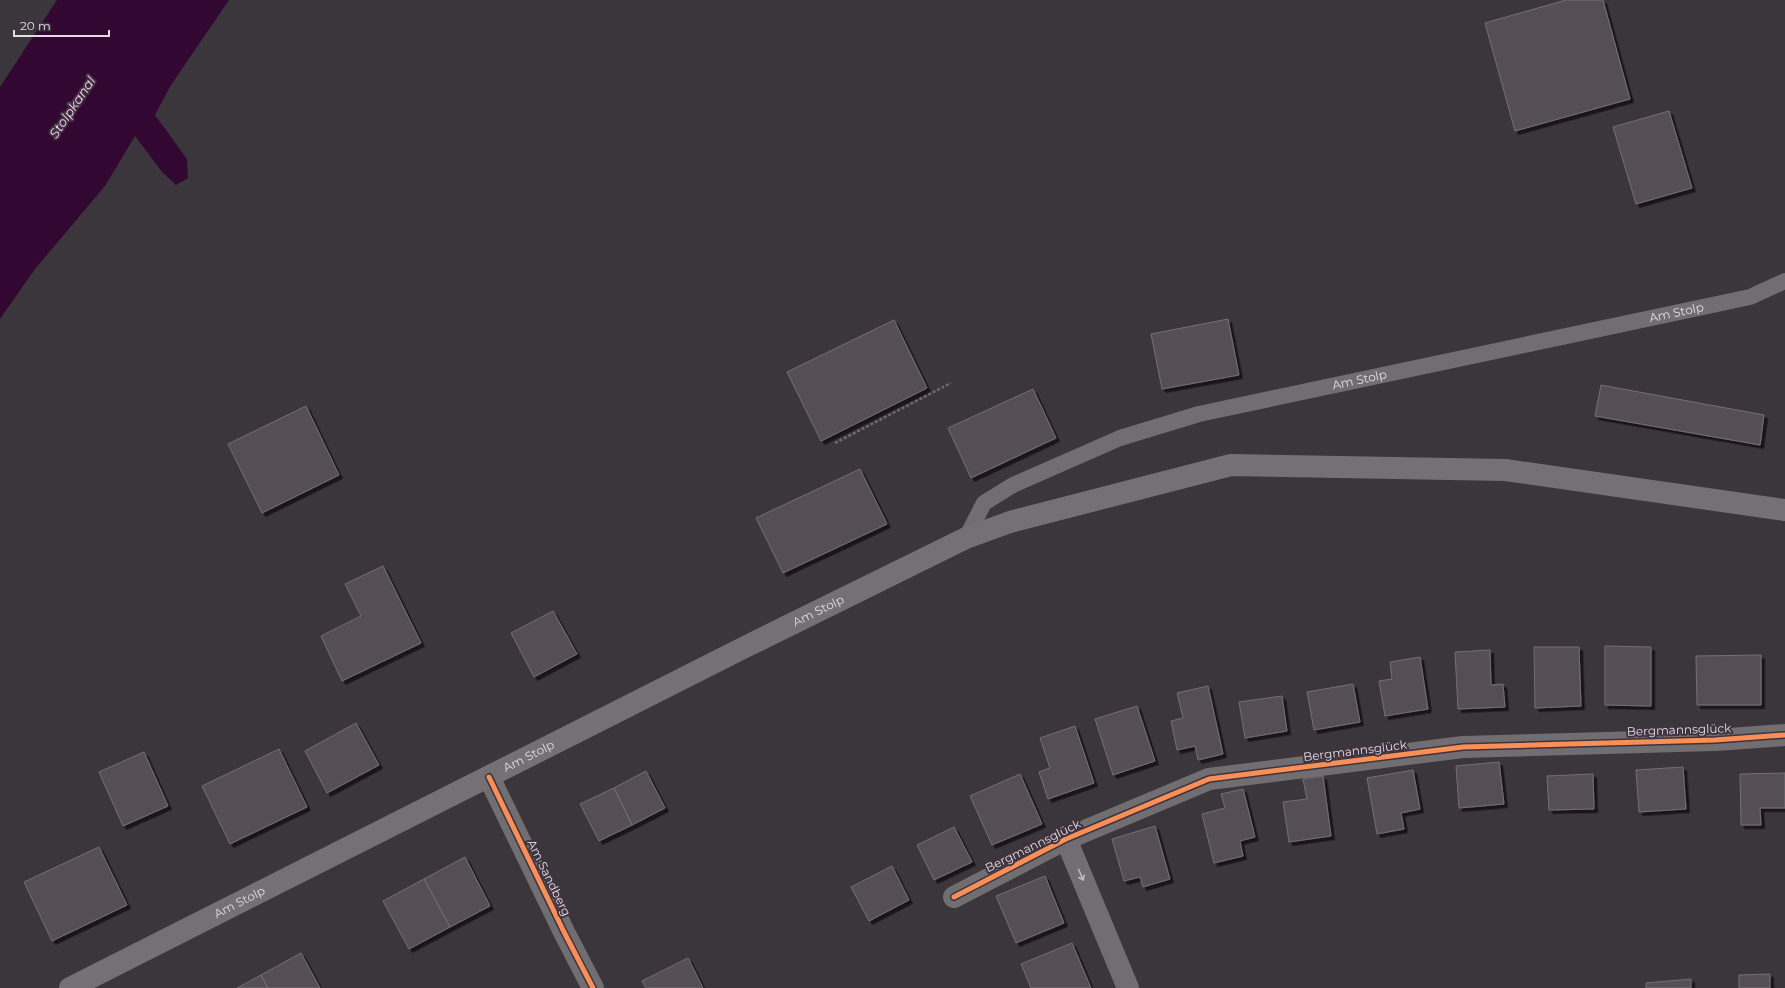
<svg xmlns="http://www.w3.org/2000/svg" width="1785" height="988" font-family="Montserrat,sans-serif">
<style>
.water{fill:#320832}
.building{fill:#555055;stroke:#746f74;filter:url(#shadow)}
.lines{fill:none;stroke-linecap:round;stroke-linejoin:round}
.path{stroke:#6f6c6f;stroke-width:2.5;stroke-dasharray:3 2;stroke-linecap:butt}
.service{stroke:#716e71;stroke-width:16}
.minor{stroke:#716e71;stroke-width:22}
.secondary{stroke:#747174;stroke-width:22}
.cycleway-casing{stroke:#3e333e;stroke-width:8}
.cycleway{stroke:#f78f57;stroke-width:5}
.oneway{stroke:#c0bac0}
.labels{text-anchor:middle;stroke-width:4;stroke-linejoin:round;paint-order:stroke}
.street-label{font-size:12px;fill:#e2dbe2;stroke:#3e333e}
.water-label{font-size:13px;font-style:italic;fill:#fccffa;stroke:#3e333e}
</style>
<defs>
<filter id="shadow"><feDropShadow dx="3.5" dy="3.5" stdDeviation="0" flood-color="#0009"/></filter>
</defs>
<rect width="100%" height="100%" fill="#3b363b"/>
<!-- water -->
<path class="water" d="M 57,0 L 229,0 L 171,85 L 155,115 L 187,159 L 188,178 L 176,185 L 162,172 L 135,136 L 105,186 L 35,269 L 0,319 L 0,87 Z"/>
<!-- building -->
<g class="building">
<path d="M 1566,0 L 1603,0 L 1630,99 L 1515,131 L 1485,23 Z"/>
<path d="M 1669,111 L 1692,188 L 1636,204 L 1613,127 Z"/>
<path d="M 1228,319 L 1239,375 L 1162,389 L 1151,334 Z"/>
<path d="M 894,320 L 927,388 L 821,441 L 787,372 Z"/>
<path d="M 1601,385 L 1764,415 L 1760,445 L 1595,416 Z"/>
<path d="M 1033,389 L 1056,438 L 971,478 L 948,428 Z"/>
<path d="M 306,406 L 339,475 L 262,513 L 228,444 Z"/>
<path d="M 860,469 L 887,524 L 783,573 L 756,518 Z"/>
<path d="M 383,566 L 421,643 L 342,681 L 321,636 L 361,616 L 345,584 Z"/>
<path d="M 553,611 L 577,654 L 534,677 L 511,633 Z"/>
<path d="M 1605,646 L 1651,647 L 1651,706 L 1605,705 Z"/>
<path d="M 1534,647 L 1579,647 L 1581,706 L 1535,708 Z"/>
<path d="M 1490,650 L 1491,685 L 1503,684 L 1505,707 L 1458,709 L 1455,652 Z"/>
<path d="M 1761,655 L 1761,705 L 1697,705 L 1696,656 Z"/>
<path d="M 1420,657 L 1428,709 L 1385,716 L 1379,681 L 1392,679 L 1390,662 Z"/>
<path d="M 1353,684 L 1360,722 L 1314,730 L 1307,692 Z"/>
<path d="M 1208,686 L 1223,754 L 1198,760 L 1195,746 L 1177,750 L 1171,721 L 1183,718 L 1177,693 Z"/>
<path d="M 1282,696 L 1287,731 L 1245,738 L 1239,702 Z"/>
<path d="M 1137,706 L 1155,761 L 1113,775 L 1095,719 Z"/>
<path d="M 356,723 L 379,765 L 327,793 L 305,751 Z"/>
<path d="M 1075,726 L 1094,783 L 1048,799 L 1039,772 L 1050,768 L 1040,738 Z"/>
<path d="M 279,749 L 307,807 L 230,844 L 202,786 Z"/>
<path d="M 144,752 L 168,806 L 123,826 L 99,772 Z"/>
<path d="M 1499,762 L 1504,804 L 1459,808 L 1456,766 Z"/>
<path d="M 1683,767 L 1686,809 L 1639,812 L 1636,770 Z"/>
<path d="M 1413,770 L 1420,809 L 1401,813 L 1404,829 L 1377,834 L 1367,778 Z"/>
<path d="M 646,771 L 665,808 L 632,825 L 614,788 Z"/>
<path d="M 1785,773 L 1785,808 L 1760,808 L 1761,825 L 1741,825 L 1740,774 Z"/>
<path d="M 1020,774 L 1042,824 L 992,845 L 970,796 Z"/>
<path d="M 1593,774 L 1594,809 L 1549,810 L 1547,776 Z"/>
<path d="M 1323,776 L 1331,836 L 1289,842 L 1283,802 L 1307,799 L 1303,779 Z"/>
<path d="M 614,788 L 632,825 L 599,841 L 580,804 Z"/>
<path d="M 1243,789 L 1255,837 L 1240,841 L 1243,856 L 1214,863 L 1202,814 L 1225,808 L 1221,794 Z"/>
<path d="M 1155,826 L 1170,879 L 1143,887 L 1140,877 L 1124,881 L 1112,839 Z"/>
<path d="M 954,827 L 972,862 L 934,880 L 917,845 Z"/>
<path d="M 99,847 L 127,905 L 52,941 L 24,882 Z"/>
<path d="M 465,857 L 490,906 L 450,927 L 424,879 Z"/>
<path d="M 892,866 L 909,900 L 869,921 L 851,887 Z"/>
<path d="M 1045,876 L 1064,923 L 1016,943 L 996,896 Z"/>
<path d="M 424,879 L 450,927 L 409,949 L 383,901 Z"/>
<path d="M 1072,943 L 1091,988 L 1031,988 L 1021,964 Z"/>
<path d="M 301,953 L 320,988 L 268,988 L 261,975 Z"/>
<path d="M 688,958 L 703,988 L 646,988 L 642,981 Z"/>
<path d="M 1770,974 L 1770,988 L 1739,988 L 1739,975 Z"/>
<path d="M 261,975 L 268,988 L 237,988 Z"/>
<path d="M 1691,979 L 1691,988 L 1646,988 L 1646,983 Z"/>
</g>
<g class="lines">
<!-- path -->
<path class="path" d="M 835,443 L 951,383"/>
<!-- service -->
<path class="service" id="s1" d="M 966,538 L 984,503 L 1013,485 L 1120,438 L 1199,414 L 1750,297 L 1785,281"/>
<!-- minor -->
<g class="minor">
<path d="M 489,777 L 564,932 L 593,988"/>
<path d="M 1066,839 L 1128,988"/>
<path d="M 954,897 L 1066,839 L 1209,779 L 1463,747 L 1715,740 L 1785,735"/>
</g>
<!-- secondary -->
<path class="secondary" id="s2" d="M 70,988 L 745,647 L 966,538 L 1010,522 L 1231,465 L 1505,470 L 1785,510"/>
<defs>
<g id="cycleway">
<path d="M 489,777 L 564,932 L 593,988"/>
<path d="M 954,897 L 1066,839 L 1209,779 L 1463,747 L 1715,740 L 1785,735"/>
</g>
</defs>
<!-- cycleway casing -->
<use href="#cycleway" class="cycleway-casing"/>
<!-- cycleway -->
<use href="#cycleway" class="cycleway"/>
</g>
<!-- one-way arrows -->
<defs><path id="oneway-shaft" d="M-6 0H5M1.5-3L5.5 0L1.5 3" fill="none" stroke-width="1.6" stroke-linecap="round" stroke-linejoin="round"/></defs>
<use class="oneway" href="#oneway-shaft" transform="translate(1081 875) rotate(67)"/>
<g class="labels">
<!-- street labels -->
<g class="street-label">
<text dy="4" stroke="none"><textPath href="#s1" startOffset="761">Am Stolp</textPath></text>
<text dy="4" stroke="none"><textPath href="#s1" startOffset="437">Am Stolp</textPath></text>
<text dy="4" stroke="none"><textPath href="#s2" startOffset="838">Am Stolp</textPath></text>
<text transform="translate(1679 730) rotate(-2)" y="4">Bergmannsglück</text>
<text transform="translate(1355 751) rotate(-7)" y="4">Bergmannsglück</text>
<text dy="4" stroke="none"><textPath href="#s2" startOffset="514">Am Stolp</textPath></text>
<text transform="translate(1033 846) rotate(-26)" y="4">Bergmannsglück</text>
<text transform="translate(549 878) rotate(64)" y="4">Am Sandberg</text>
<text dy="4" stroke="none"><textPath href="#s2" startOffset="190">Am Stolp</textPath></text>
</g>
<!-- water labels -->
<g class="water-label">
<text transform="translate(72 107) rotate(-56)" y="5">Stolpkanal</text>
</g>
</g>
<!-- scale -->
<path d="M14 30v6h95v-6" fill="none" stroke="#e2dbe2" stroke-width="2"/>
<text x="20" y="30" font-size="12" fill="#e2dbe2" stroke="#3e333e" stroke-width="3" paint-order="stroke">20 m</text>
</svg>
